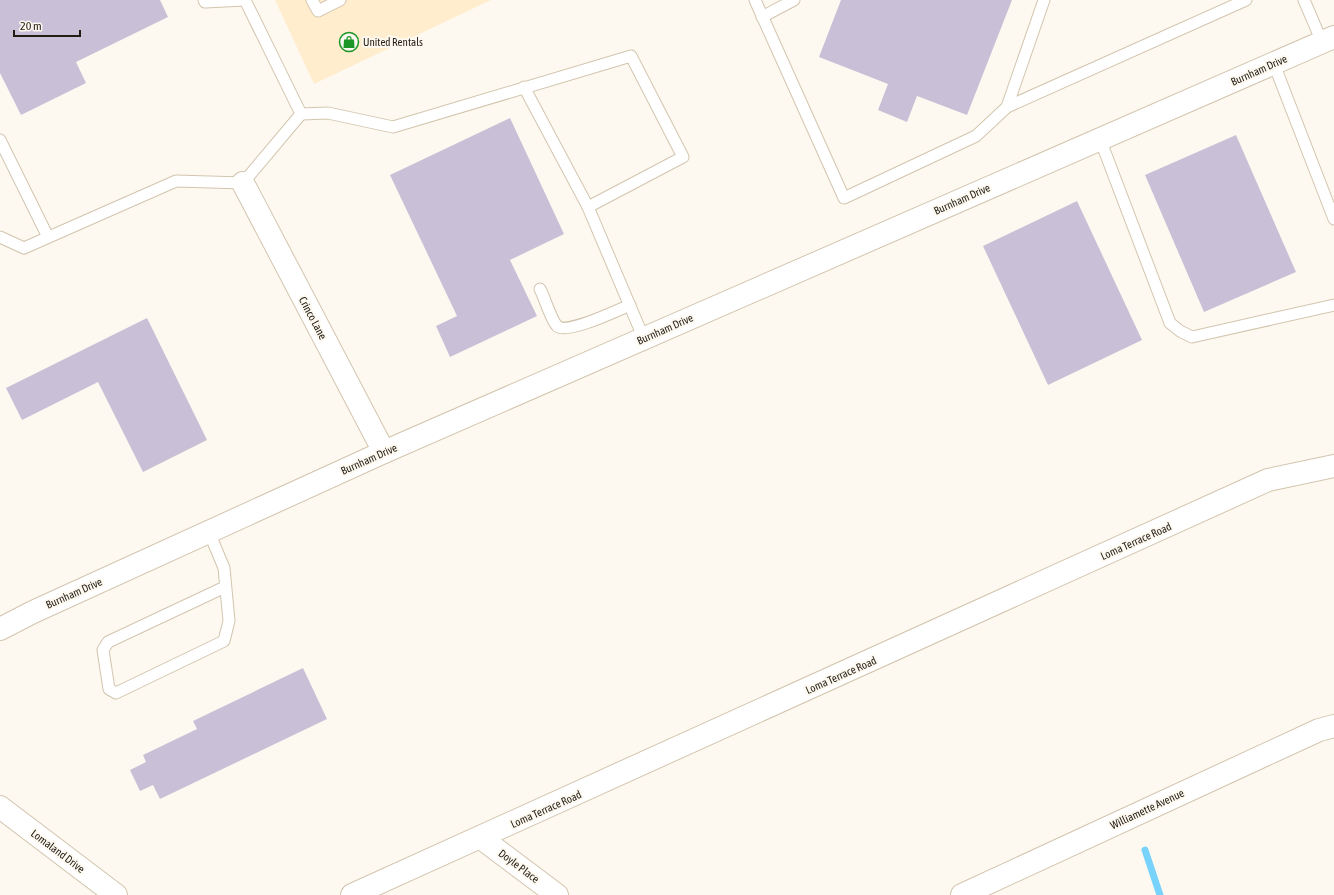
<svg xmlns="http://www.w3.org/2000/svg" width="1334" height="895" font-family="'Asap Condensed',sans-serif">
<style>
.built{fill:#ffedce}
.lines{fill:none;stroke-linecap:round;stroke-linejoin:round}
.stream{stroke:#77d3fc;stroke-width:7}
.building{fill:#c9c0d7}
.service-casing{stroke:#d2c5ae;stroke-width:13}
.minor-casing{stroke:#d2c5ae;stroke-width:24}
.tertiary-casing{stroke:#d2c5ae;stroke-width:24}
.secondary-casing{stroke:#d2c5ae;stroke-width:24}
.service{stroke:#fff;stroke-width:11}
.minor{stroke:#fff;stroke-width:22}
.tertiary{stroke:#fff;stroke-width:22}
.secondary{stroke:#fff;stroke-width:22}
.labels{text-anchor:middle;stroke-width:4;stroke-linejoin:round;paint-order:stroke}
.poi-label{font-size:11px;fill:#221d14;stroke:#fef9f0;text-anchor:start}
.street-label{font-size:11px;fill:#221d14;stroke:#fef9f0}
</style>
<rect width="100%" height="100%" fill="#fef9f0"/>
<!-- built -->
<path class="built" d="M 275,0 L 491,0 L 314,84 Z"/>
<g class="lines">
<!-- stream -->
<path class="stream" d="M 1145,850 L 1160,895"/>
</g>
<!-- building -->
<g class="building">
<path d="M 0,0 L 160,0 L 168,17 L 76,62 L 86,83 L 21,115 L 0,73 Z"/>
<path d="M 841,0 L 1012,0 L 967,115 L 917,96 L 907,122 L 878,110 L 888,84 L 819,57 Z"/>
<path d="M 510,118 L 564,234 L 510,260 L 537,316 L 450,357 L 436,326 L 457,316 L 390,175 Z"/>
<path d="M 1236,135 L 1296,272 L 1204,312 L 1145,175 Z"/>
<path d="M 1077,201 L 1142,340 L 1048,385 L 983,246 Z"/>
<path d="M 147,318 L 207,440 L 143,472 L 98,382 L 22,420 L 6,388 Z"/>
<path d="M 303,668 L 327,719 L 160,799 L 153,785 L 140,791 L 130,770 L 146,762 L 143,755 L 197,729 L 193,721 Z"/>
</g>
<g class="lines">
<defs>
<g id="service">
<path d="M 204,0 L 205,2 L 245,0"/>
<path d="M 312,0 L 318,11 L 340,0"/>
<path d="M 755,0 L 844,198 L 976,136 L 1007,107"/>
<path d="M 1044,0 L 1007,107 L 1246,0"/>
<path d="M 1304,0 L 1322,42"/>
<path d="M 762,17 L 794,0"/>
<path d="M 1274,64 L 1334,219"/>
<path d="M 301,114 L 328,113 L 393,127 L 631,56 L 683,157 L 588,207 L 524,87"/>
<path d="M 1100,139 L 1170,323 L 1180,331 L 1192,337 L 1334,305"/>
<path d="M 0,140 L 48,237"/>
<path d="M 588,207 L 644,339"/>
<path d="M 0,237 L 24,248 L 176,181 L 243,183 L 301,114 L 245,0"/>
<path d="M 540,289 C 545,298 550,318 557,326 C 566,335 618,310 630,305"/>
<path d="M 209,532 L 224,568 L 229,621 L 224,641 L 116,693 L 109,689 L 103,650 L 108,642 L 225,587"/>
</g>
<g id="minor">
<path d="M 243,183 L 384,452"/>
<path d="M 481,838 L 557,895"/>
<path d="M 352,895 L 1268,480 L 1334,466"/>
<path d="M 962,895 L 1319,730 L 1334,726"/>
</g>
<path id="tertiary" d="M 0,629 L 33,612 L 384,452 L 1334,37"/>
<path id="secondary" d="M 0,807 L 116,895"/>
</defs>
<!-- service casing -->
<use href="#service" class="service-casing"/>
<!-- minor casing -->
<use href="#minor" class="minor-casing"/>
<!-- tertiary casing -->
<use href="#tertiary" class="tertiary-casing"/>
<!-- secondary casing -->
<use href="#secondary" class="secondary-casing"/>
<!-- service -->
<use href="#service" class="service"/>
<!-- minor -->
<use href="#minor" class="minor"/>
<!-- tertiary -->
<use href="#tertiary" class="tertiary"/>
<!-- secondary -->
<use href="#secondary" class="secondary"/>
</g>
<!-- icons -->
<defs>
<symbol id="shop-ring" viewBox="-11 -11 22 22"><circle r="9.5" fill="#fef9f0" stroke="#1c9627" stroke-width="1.5"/><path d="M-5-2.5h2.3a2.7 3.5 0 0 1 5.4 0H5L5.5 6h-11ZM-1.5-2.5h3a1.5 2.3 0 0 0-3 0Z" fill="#1c9627"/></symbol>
</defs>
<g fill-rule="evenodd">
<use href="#shop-ring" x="338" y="31" width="22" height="22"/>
</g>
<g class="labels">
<!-- poi labels -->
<g class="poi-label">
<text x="363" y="46">United Rentals</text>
</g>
<!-- street labels -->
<g class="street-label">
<text transform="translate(1259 70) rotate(-24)" y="4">Burnham Drive</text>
<text transform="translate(962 199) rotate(-24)" y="4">Burnham Drive</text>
<text transform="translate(313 318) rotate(62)" y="4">Crinco Lane</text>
<text transform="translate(665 329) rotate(-24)" y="4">Burnham Drive</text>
<text transform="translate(369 459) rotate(-24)" y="4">Burnham Drive</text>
<text transform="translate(1136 541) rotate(-24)" y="4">Loma Terrace Road</text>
<text transform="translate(74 593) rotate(-24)" y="4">Burnham Drive</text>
<text transform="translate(841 675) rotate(-24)" y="4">Loma Terrace Road</text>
<text transform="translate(546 809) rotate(-24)" y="4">Loma Terrace Road</text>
<text transform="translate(1147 809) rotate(-25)" y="4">Williamette Avenue</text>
<text transform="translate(58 851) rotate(37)" y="4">Lomaland Drive</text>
<text transform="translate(519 866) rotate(37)" y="4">Doyle Place</text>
</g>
</g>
<!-- scale -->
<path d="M14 30v6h66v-6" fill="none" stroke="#221d14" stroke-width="2"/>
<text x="20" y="30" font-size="12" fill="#221d14" stroke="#fef9f0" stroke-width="3" paint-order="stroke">20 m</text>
</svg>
